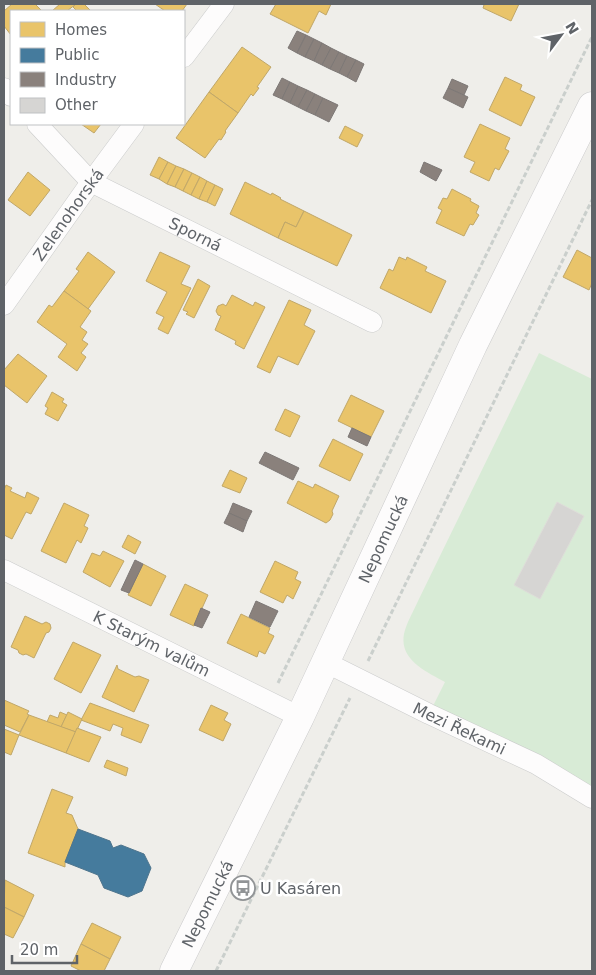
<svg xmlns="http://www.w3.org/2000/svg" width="596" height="975" font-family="'DejaVu Sans',sans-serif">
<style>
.green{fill:#d8ebd6}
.homes{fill:#e9c46a;stroke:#c0a769}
.public{fill:#457b9d;stroke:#4d748d}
.industry{fill:#8a817c;stroke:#7d7876}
.building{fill:#d6d5d3;stroke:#deddd9}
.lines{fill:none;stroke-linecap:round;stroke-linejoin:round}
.street-casing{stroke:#cbcccc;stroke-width:21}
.secondary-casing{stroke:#cacacb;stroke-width:29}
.path{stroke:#cacfcc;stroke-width:3;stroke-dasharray:5 2.5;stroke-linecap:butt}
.street{stroke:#fdfcfc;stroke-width:20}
.secondary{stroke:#fdfcfc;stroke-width:28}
.labels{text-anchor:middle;stroke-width:5;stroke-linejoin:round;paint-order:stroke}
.street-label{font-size:16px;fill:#5f6368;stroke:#fff}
.poi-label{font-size:16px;fill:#5f6368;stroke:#fff;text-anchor:start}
</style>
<rect width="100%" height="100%" fill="#efeeea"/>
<!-- green -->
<path class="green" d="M 539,353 L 592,379 L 592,798 L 429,714 L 445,682 C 427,672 399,660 404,634 C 406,624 413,612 418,601 Z"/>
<!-- homes -->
<g class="homes">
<path d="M 12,4 L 35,4 L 42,11 L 11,11 L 11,35 L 4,26 L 4,11 Z"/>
<path d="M 60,4 L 76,4 L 67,11 L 52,11 Z"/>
<path d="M 76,4 L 84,4 L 91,11 L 77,11 L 73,7 Z"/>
<path d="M 155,4 L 187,4 L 182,11 L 165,11 Z"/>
<path d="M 276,4 L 331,4 L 326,15 L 319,11 L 308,33 L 270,14 Z"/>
<path d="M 482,4 L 519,4 L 511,21 L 483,8 L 484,5 Z"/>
<path d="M 242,47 L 271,67 L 257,87 L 259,88 L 253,96 L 251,94 L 238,113 L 209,92 Z"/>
<path d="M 505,77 L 522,85 L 520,90 L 535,97 L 521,126 L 489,110 Z"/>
<path d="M 209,92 L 238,113 L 225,131 L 226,132 L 221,140 L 219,139 L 205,158 L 176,138 Z"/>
<path d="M 81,124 L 101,124 L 94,133 Z"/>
<path d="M 480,124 L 510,138 L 505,149 L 509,151 L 499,170 L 495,168 L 489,181 L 470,172 L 475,162 L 464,157 Z"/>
<path d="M 345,126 L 363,135 L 357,147 L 339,138 Z"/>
<path d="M 159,157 L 168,162 L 159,179 L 150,175 Z"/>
<path d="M 168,162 L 176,166 L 167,184 L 159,179 Z"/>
<path d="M 176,166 L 184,169 L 175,187 L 167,184 Z"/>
<path d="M 184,169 L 192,173 L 183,191 L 175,187 Z"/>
<path d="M 28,172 L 50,190 L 30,216 L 8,200 Z"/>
<path d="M 192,173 L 200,177 L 191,195 L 183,191 Z"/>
<path d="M 200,177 L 207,181 L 199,199 L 191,195 Z"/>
<path d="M 207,181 L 215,185 L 207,202 L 199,199 Z"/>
<path d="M 245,182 L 271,195 L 272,193 L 281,198 L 280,199 L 304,211 L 296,227 L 285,222 L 278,238 L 230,214 Z"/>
<path d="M 215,185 L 223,189 L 215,206 L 207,202 Z"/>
<path d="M 452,189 L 471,199 L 470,201 L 479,206 L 476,213 L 479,215 L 473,225 L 470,224 L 464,236 L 436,223 L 442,210 L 438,208 L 443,198 L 447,199 Z"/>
<path d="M 304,211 L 352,235 L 337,266 L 278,238 L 285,222 L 296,227 Z"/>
<path d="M 577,250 L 592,258 L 592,283 L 589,290 L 563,277 Z"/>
<path d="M 88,252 L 115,272 L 88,309 L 64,291 L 79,271 L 76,269 Z"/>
<path d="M 160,252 L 190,266 L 181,284 L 191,288 L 168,334 L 158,329 L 164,317 L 156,313 L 167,292 L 146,281 Z"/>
<path d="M 399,257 L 406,260 L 407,257 L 427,267 L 425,271 L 446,281 L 431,313 L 380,288 L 389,269 L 393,271 Z"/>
<path d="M 198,279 L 210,286 L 194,318 L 186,314 L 188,312 L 183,310 Z"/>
<path d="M 64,291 L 91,311 L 80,327 L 87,332 L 82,340 L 88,344 L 81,353 L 86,357 L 77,371 L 58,357 L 67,344 L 37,322 L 49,305 L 52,307 Z"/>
<path d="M 232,295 L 253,306 L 255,302 L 265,307 L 244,349 L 235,344 L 236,341 L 215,330 L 221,316 L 218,315 L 216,311 L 218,306 L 223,304 L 226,306 Z"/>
<path d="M 289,300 L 311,310 L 304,325 L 315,331 L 298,365 L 278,356 L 270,373 L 257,367 Z"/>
<path d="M 18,354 L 47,376 L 27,403 L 4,385 L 4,370 Z"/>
<path d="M 52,392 L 64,399 L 62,402 L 67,405 L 58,421 L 45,414 L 48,408 L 45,406 Z"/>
<path d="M 351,395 L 384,411 L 371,437 L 338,421 Z"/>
<path d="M 285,409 L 300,416 L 290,437 L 275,430 Z"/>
<path d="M 333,439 L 363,454 L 350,481 L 319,466 Z"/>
<path d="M 230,470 L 247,478 L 240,493 L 222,486 Z"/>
<path d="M 298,481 L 313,488 L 315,484 L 339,496 L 332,511 L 333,514 L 330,520 L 326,523 L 287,503 Z"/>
<path d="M 6,485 L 12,488 L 10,491 L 25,498 L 27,492 L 39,498 L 31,514 L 26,512 L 12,539 L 4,535 L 4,490 Z"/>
<path d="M 64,503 L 89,515 L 84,526 L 88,528 L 81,543 L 77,540 L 66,563 L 41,551 Z"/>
<path d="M 128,535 L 141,542 L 135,554 L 122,547 Z"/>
<path d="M 103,551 L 124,561 L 110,587 L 83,572 L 92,553 L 100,556 Z"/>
<path d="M 275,561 L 298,572 L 295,579 L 301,582 L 293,599 L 287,595 L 283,603 L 260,592 Z"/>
<path d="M 143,564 L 166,576 L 151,606 L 128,595 Z"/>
<path d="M 185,584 L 208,595 L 194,626 L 170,615 Z"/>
<path d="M 241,614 L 270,628 L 268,633 L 274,636 L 265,654 L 259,651 L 257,657 L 227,643 Z"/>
<path d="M 25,616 L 42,624 L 46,622 L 50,624 L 51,628 L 49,632 L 46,633 L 34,658 L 26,654 L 23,655 L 19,653 L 18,650 L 11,647 Z"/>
<path d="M 73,642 L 101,655 L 81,693 L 54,679 Z"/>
<path d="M 117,665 L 118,669 L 135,677 L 139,676 L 149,680 L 134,712 L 102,697 Z"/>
<path d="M 4,700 L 29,711 L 27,714 L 29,715 L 20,732 L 4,725 Z"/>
<path d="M 90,703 L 149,725 L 141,743 L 121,735 L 123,728 L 113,724 L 110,731 L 81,720 Z"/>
<path d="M 211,705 L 228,713 L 224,720 L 231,724 L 223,741 L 199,730 Z"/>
<path d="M 60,712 L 67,715 L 61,727 L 47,722 L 50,715 L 58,718 Z"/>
<path d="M 68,712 L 82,719 L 76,732 L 61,727 Z"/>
<path d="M 29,715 L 76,732 L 66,753 L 19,735 Z"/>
<path d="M 77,728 L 101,737 L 89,762 L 66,753 Z"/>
<path d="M 4,729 L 19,735 L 11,755 L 4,752 Z"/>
<path d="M 107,760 L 128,768 L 126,776 L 104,767 Z"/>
<path d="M 52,789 L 73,797 L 66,813 L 72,815 L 78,829 L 65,862 L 65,867 L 28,853 Z"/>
<path d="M 5,880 L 34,895 L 24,917 L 4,907 Z"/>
<path d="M 4,907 L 24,917 L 13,938 L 4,934 Z"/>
<path d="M 92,923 L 121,937 L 110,959 L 81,944 Z"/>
<path d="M 81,944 L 110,959 L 104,971 L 81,971 L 71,966 Z"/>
</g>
<!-- public -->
<path class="public" d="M 78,829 L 110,841 L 113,848 L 121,845 L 144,854 L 151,868 L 142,891 L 128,897 L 104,888 L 98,875 L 65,862 Z"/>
<!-- industry -->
<g class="industry">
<path d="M 297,31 L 306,35 L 297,53 L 288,48 Z"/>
<path d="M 306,35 L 314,39 L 305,57 L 297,53 Z"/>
<path d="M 314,39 L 322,43 L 314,61 L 305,57 Z"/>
<path d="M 322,43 L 331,48 L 322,65 L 314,61 Z"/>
<path d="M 331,48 L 339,52 L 330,69 L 322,65 Z"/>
<path d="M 339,52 L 347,56 L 339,73 L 330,69 Z"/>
<path d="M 347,56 L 356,60 L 347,77 L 339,73 Z"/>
<path d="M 356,60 L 364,64 L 356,82 L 347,77 Z"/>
<path d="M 282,78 L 290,82 L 282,99 L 273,95 Z"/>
<path d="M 452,79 L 468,86 L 464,95 L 448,88 Z"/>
<path d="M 290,82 L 298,86 L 290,103 L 282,99 Z"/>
<path d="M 298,86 L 307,90 L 298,107 L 290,103 Z"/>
<path d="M 448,88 L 468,97 L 463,108 L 443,98 Z"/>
<path d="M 307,90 L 315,94 L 306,111 L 298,107 Z"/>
<path d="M 315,94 L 323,98 L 315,115 L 306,111 Z"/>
<path d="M 323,98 L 338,105 L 329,122 L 315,115 Z"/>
<path d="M 424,162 L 442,170 L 436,181 L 420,172 Z"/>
<path d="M 352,428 L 371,437 L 367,446 L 348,437 Z"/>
<path d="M 265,452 L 299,468 L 293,480 L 259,463 Z"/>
<path d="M 233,503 L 252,511 L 247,521 L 229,513 Z"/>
<path d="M 229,513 L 247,521 L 243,532 L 224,523 Z"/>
<path d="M 135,560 L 143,564 L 129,593 L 121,590 Z"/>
<path d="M 256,601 L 278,611 L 270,627 L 249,617 Z"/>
<path d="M 201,608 L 210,612 L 202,628 L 194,625 Z"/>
</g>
<!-- building -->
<path class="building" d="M 557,502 L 584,516 L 540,599 L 514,585 Z"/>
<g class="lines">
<defs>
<g id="street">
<path d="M 184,57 L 224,4"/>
<path d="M 4,88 L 11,96"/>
<path id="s1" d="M 37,124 L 91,182 L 372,322"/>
<path id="s2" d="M 4,305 L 91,182 L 134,124"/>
<path id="s3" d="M 4,570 L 300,717"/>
<path id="s4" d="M 325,662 L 429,714 L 536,764 L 592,798"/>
</g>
<g id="secondary">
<path id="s5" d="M 174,971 L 300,717 L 473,345 L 592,106"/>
</g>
</defs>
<!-- street casing -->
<use href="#street" class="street-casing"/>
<!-- secondary casing -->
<use href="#secondary" class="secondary-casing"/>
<!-- path -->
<g class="path">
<path d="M 368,661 L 592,200"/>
<path d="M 278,683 L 592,37"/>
<path d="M 216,971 L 350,698"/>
</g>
<!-- street -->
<use href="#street" class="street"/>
<!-- secondary -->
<use href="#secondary" class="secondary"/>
</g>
<!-- icons -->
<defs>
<symbol id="bus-ring" viewBox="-11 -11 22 22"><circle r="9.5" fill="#fff" stroke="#919496" stroke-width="1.5"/><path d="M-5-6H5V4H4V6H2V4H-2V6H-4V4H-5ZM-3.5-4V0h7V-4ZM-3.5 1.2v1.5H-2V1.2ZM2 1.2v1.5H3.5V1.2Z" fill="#919496"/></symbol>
</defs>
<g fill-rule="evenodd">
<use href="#bus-ring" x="229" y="874" width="28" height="28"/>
</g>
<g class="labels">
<!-- street labels -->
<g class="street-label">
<text dy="6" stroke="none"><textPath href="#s2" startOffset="111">Zelenohorská</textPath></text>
<text dy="6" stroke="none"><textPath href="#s1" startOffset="196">Sporná</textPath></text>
<text dy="6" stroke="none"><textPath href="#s5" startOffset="480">Nepomucká</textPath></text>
<text dy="6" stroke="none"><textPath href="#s3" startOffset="165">K Starým valům</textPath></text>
<text dy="6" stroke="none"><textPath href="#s4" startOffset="150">Mezi Řekami</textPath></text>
<text dy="6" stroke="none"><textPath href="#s5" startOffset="75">Nepomucká</textPath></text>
</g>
<!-- poi labels -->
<g class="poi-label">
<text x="260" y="894">U Kasáren</text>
</g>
</g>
<!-- border -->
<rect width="596" height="975" fill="none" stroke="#5f6368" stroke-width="10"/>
<!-- legend -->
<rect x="10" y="10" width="175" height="115" fill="#ffffff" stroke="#bfc1c3"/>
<rect x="20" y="22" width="25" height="15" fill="#e9c46a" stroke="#bfc1c3"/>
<text x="55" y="35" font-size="15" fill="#5f6368">Homes</text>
<rect x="20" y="48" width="25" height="15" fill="#457b9d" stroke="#bfc1c3"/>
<text x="55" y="60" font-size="15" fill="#5f6368">Public</text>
<rect x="20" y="72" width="25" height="15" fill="#8a817c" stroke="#bfc1c3"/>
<text x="55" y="85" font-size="15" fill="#5f6368">Industry</text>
<rect x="20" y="98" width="25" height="15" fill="#d6d5d3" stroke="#bfc1c3"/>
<text x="55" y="110" font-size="15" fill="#5f6368">Other</text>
<!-- north arrow -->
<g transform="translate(561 35) rotate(58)" stroke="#ffffff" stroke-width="4" paint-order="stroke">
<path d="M0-4L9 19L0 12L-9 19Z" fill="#5f6368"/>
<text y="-8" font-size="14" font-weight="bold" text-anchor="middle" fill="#5f6368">N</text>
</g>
<!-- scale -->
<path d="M12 955v8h65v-8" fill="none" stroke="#5f6368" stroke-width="2.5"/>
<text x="20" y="955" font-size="15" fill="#5f6368" stroke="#ffffff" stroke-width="4" paint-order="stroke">20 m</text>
</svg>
